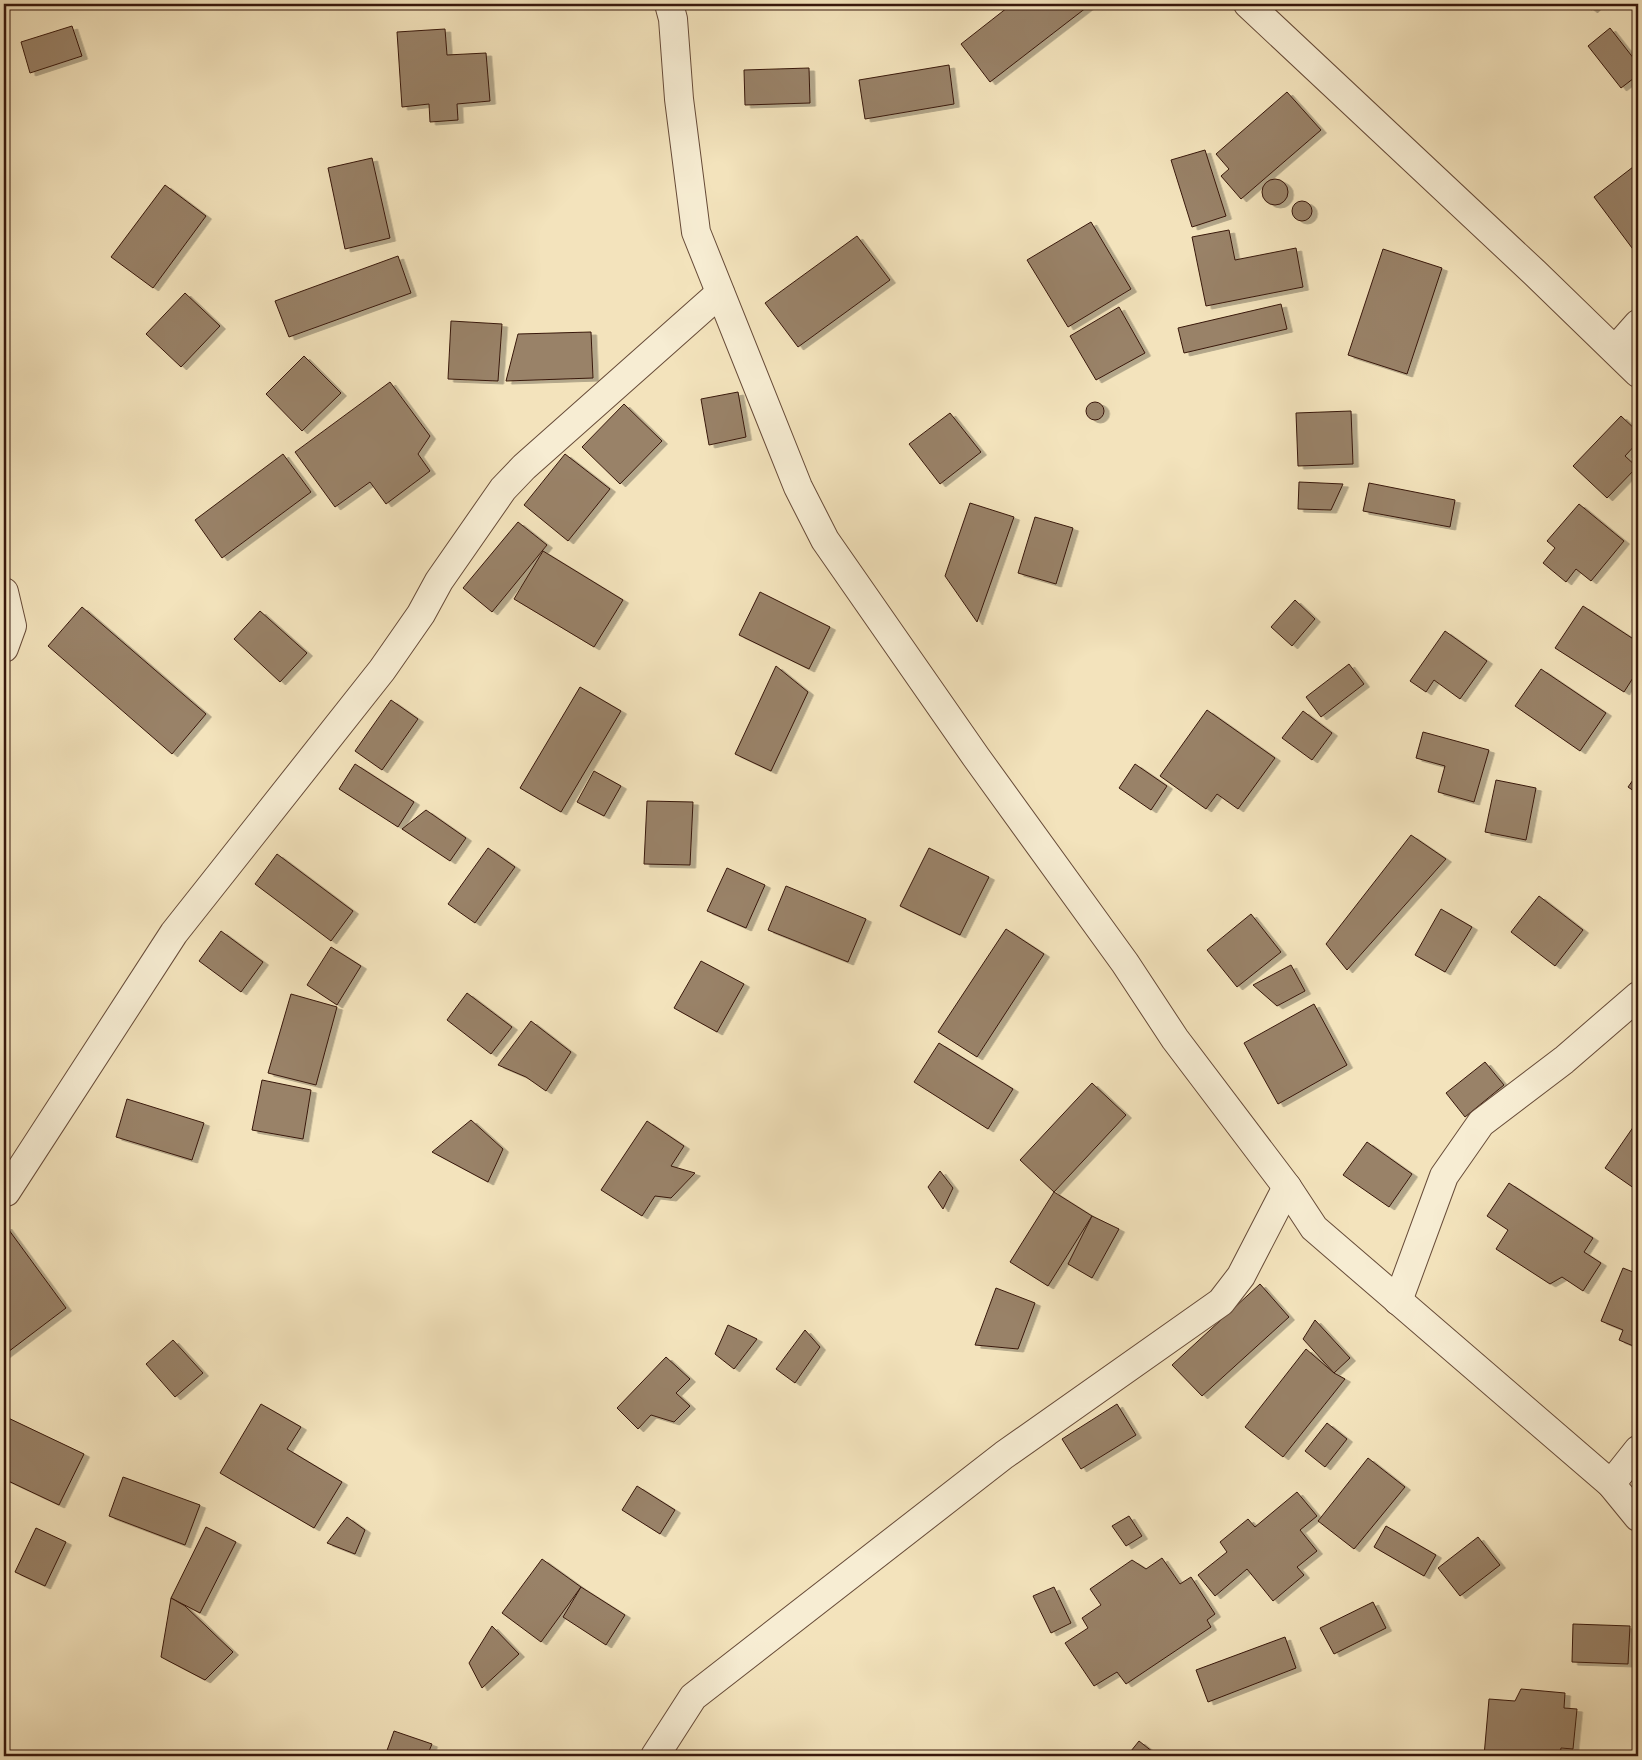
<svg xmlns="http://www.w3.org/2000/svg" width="1642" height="1760" font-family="'EB Garamond',serif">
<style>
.building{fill:#998268;stroke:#38180c;filter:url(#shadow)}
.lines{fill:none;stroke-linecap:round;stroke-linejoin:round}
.street-casing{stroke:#674b38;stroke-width:30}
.street{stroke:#f7edd3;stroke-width:28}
</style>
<defs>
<filter id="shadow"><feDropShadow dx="5.5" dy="3" stdDeviation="0" flood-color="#0004"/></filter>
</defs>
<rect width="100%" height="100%" fill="#f3e3bc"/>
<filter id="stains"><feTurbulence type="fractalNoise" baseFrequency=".004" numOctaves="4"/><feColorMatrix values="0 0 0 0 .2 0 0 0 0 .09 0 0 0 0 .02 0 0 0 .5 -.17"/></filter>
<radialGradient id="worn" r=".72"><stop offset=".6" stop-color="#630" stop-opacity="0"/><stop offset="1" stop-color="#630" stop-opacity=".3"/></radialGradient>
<!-- building -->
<g class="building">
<path d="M 1012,4 L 1091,4 L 990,82 L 961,44 Z"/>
<path d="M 1585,4 L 1598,4 L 1592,10 Z"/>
<path d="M 72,26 L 82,56 L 30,73 L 21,42 Z"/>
<path d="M 1610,28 L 1638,64 L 1638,75 L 1621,88 L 1588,46 Z"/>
<path d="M 445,29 L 447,55 L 486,53 L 490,101 L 457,104 L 458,120 L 430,122 L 429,104 L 402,107 L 397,32 Z"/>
<path d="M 949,65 L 954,104 L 865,119 L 859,80 Z"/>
<path d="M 809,68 L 810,103 L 745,105 L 744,70 Z"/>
<path d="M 1287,92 L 1321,130 L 1241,199 L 1221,176 L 1229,169 L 1216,154 Z"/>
<path d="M 1205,150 L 1226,216 L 1192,227 L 1171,160 Z"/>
<path d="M 372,158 L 390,238 L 345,249 L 328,168 Z"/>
<path d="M 1633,167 L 1638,173 L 1638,256 L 1594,197 Z"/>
<circle cx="1275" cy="192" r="13"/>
<path d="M 165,185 L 206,216 L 153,288 L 111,257 Z"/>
<circle cx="1302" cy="211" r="10"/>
<path d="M 1091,222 L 1131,289 L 1068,327 L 1027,260 Z"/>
<path d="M 1229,230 L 1235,260 L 1296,248 L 1303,287 L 1206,306 L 1192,237 Z"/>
<path d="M 857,236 L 890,280 L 798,347 L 765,303 Z"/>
<path d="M 1383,249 L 1442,268 L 1407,374 L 1348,355 Z"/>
<path d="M 398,256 L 411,293 L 289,337 L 275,301 Z"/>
<path d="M 185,293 L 220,326 L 181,367 L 146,334 Z"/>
<path d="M 1281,304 L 1287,329 L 1184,353 L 1178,328 Z"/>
<path d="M 1119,307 L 1145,353 L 1096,380 L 1070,336 Z"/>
<path d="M 451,321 L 502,324 L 498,381 L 448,379 Z"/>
<path d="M 591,332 L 593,378 L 506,381 L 518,334 Z"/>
<path d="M 304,356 L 341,393 L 302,431 L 266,394 Z"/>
<path d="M 390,382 L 430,436 L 418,454 L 430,471 L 386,504 L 370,482 L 335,507 L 295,452 Z"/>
<path d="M 738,392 L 746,437 L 709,445 L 701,399 Z"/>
<circle cx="1095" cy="411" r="9"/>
<path d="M 624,404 L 662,441 L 620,484 L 582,447 Z"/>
<path d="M 1351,411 L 1353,464 L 1298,466 L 1296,413 Z"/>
<path d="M 950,413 L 981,452 L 940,484 L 909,444 Z"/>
<path d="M 1621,416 L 1638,432 L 1638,442 L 1625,456 L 1637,467 L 1607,498 L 1573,466 Z"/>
<path d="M 283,454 L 311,492 L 222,558 L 195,520 Z"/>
<path d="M 565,454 L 610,489 L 568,541 L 524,505 Z"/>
<path d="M 1299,482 L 1343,484 L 1331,510 L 1298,509 Z"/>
<path d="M 1369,483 L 1455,500 L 1450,527 L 1363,511 Z"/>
<path d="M 970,503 L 1014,517 L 977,622 L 945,576 Z"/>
<path d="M 1579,504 L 1624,541 L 1591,581 L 1576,569 L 1566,582 L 1543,563 L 1555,548 L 1547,541 Z"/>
<path d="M 1035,517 L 1073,528 L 1056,584 L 1018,573 Z"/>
<path d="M 518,522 L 547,545 L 492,612 L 463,588 Z"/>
<path d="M 543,551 L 623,600 L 594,647 L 514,599 Z"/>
<path d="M 760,592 L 830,627 L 809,669 L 739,635 Z"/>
<path d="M 1295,600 L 1315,619 L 1292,646 L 1271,627 Z"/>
<path d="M 1583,606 L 1638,642 L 1638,670 L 1624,692 L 1555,648 Z"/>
<path d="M 82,607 L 206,714 L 172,754 L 48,646 Z"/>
<path d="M 260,611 L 307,653 L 280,682 L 234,639 Z"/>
<path d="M 1445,631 L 1487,661 L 1460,699 L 1434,680 L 1426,692 L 1410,681 Z"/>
<path d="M 1349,664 L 1364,684 L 1321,717 L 1306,697 Z"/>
<path d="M 776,666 L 808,692 L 771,771 L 735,754 Z"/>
<path d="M 1541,669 L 1606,713 L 1580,751 L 1515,706 Z"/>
<path d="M 580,687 L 621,711 L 561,812 L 520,788 Z"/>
<path d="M 391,700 L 418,719 L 382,770 L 355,751 Z"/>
<path d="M 1207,710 L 1275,758 L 1238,809 L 1217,794 L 1206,809 L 1160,776 Z"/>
<path d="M 1303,711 L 1332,733 L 1312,760 L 1282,738 Z"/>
<path d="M 1423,732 L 1489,750 L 1474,802 L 1438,792 L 1445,766 L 1416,758 Z"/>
<path d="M 355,764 L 414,802 L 398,827 L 339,789 Z"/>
<path d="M 1135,764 L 1167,786 L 1151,810 L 1119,788 Z"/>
<path d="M 594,771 L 621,786 L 604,816 L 577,802 Z"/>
<path d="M 1638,773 L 1638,794 L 1628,787 Z"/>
<path d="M 1496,780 L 1536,788 L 1526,840 L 1485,832 Z"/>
<path d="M 647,801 L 693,802 L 690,865 L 644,864 Z"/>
<path d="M 426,810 L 466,838 L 450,861 L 402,829 Z"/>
<path d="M 1411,835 L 1446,859 L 1347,970 L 1326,944 Z"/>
<path d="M 488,848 L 515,867 L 475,923 L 448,904 Z"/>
<path d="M 929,848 L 989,877 L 960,935 L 900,906 Z"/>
<path d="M 277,854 L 353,911 L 331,941 L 255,884 Z"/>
<path d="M 727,868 L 765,885 L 746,928 L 707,911 Z"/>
<path d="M 786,886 L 866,919 L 848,962 L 768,930 Z"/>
<path d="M 1539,896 L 1583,930 L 1555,966 L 1511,932 Z"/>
<path d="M 1441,909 L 1472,927 L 1445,972 L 1415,955 Z"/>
<path d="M 1251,914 L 1281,952 L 1237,987 L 1207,950 Z"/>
<path d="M 1006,929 L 1044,954 L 977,1057 L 938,1032 Z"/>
<path d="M 221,931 L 263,962 L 241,992 L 199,961 Z"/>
<path d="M 331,947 L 361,966 L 337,1005 L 307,985 Z"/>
<path d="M 701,961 L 744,984 L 717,1032 L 674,1008 Z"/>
<path d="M 1291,965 L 1305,991 L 1277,1006 L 1253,985 Z"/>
<path d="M 467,993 L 512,1027 L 491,1054 L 447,1020 Z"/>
<path d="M 291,994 L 337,1007 L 316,1085 L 268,1073 Z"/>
<path d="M 1314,1004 L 1347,1065 L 1278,1104 L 1244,1043 Z"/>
<path d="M 531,1021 L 571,1052 L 546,1091 L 526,1077 L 498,1065 Z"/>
<path d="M 939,1043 L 1013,1089 L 988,1129 L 914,1082 Z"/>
<path d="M 1485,1062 L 1504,1085 L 1465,1117 L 1446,1093 Z"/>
<path d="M 262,1080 L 311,1090 L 303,1139 L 252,1130 Z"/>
<path d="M 1092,1083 L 1126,1115 L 1054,1192 L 1020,1160 Z"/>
<path d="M 127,1099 L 204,1123 L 192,1160 L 116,1137 Z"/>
<path d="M 471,1120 L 503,1149 L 488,1182 L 432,1152 Z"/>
<path d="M 647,1121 L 684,1146 L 671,1166 L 695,1173 L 671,1198 L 655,1196 L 642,1216 L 601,1190 Z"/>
<path d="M 1636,1123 L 1638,1124 L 1638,1191 L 1605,1168 Z"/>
<path d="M 1367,1142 L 1412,1174 L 1389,1207 L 1343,1175 Z"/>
<path d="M 940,1171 L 953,1188 L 943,1209 L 928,1187 Z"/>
<path d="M 1509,1183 L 1593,1238 L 1584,1252 L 1601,1263 L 1583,1291 L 1562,1277 L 1550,1284 L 1496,1249 L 1508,1230 L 1487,1216 Z"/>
<path d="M 1054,1192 L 1092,1216 L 1048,1286 L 1010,1262 Z"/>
<path d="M 1092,1216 L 1119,1229 L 1092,1278 L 1068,1264 Z"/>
<path d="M 6,1226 L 66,1308 L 4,1355 L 4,1228 Z"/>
<path d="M 1623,1268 L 1638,1274 L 1638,1348 L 1619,1340 L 1623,1330 L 1601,1321 Z"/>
<path d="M 1260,1284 L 1289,1317 L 1202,1396 L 1172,1365 Z"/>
<path d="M 996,1288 L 1035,1303 L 1018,1349 L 975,1345 Z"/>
<path d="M 1315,1320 L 1350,1358 L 1334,1373 L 1303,1339 Z"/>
<path d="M 728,1325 L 757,1339 L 734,1369 L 715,1354 Z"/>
<path d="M 805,1330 L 820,1347 L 795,1383 L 776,1369 Z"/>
<path d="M 173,1340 L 203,1373 L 175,1397 L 146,1364 Z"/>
<path d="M 1306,1349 L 1334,1373 L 1345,1379 L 1283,1457 L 1245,1427 Z"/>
<path d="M 666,1357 L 690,1379 L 676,1393 L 690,1406 L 674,1422 L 651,1415 L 638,1429 L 617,1408 Z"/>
<path d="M 261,1404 L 301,1427 L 287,1449 L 342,1482 L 314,1528 L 220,1473 Z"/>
<path d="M 1117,1404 L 1136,1435 L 1081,1469 L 1062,1439 Z"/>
<path d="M 4,1416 L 84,1454 L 59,1505 L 4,1479 Z"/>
<path d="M 1327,1423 L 1347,1439 L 1325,1467 L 1305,1451 Z"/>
<path d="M 1368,1458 L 1405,1487 L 1354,1549 L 1318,1521 Z"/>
<path d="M 123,1477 L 200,1505 L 185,1545 L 109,1516 Z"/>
<path d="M 637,1486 L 675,1510 L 660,1534 L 622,1510 Z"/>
<path d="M 1297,1492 L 1317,1516 L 1300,1530 L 1317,1551 L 1297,1567 L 1304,1575 L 1273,1601 L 1247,1569 L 1215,1596 L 1198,1575 L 1227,1552 L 1220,1542 L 1248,1519 L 1255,1527 Z"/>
<path d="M 1129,1516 L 1142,1536 L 1126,1546 L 1112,1526 Z"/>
<path d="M 347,1517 L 365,1530 L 355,1554 L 327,1543 Z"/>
<path d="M 1386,1526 L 1436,1555 L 1424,1576 L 1374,1547 Z"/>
<path d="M 206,1527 L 236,1542 L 200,1613 L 171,1598 Z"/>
<path d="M 36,1528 L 66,1542 L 45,1586 L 15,1572 Z"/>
<path d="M 1478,1537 L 1500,1565 L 1460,1596 L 1438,1568 Z"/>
<path d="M 1162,1558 L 1180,1584 L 1191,1577 L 1215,1614 L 1207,1620 L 1211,1627 L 1126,1684 L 1117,1672 L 1094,1686 L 1065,1643 L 1088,1628 L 1082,1618 L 1101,1605 L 1090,1589 L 1132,1560 L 1146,1569 Z"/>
<path d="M 542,1559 L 581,1587 L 541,1642 L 502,1613 Z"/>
<path d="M 581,1587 L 625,1615 L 606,1645 L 563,1617 Z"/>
<path d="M 1054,1587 L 1071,1623 L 1051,1633 L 1033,1596 Z"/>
<path d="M 171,1598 L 185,1606 L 233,1652 L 205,1680 L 161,1657 Z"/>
<path d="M 1373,1602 L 1386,1628 L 1334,1654 L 1320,1628 Z"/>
<path d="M 1573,1624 L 1630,1626 L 1628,1664 L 1572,1662 Z"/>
<path d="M 492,1626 L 519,1654 L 482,1688 L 469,1663 Z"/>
<path d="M 1285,1637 L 1296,1668 L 1208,1702 L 1196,1670 Z"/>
<path d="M 1521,1689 L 1565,1693 L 1564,1708 L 1577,1709 L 1573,1749 L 1561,1748 L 1560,1756 L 1484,1756 L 1489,1699 L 1515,1701 Z"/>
<path d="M 394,1731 L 432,1744 L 427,1756 L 385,1756 Z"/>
<path d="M 1139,1741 L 1158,1756 L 1127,1756 Z"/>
</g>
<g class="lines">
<defs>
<g id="street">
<path d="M 669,4 L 673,19 L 679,99 L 696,232 L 798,487 L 825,540 L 976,757 L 1125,963 L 1175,1039 L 1287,1187 L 1314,1228 L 1611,1484 L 1638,1517"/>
<path d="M 1248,4 L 1535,273 L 1638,373"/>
<path d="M 1615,350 L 1638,324"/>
<path d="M 4,592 L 12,626 L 4,648"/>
<path d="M 6,1192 L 174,933 L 382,670 L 421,614 L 439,581 L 503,489 L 524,467 L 720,293"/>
<path d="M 1398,1301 L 1444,1176 L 1481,1123 L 1564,1060 L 1638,996"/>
<path d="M 1611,1484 L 1638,1450"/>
<path d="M 655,1756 L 693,1697 L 1004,1455 L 1221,1302 L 1241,1276 L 1287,1187"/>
</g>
</defs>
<!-- street casing -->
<use href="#street" class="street-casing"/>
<!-- street -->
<use href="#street" class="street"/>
</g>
<!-- margin -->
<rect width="1642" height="1760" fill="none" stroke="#f3e3bc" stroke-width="20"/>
<rect x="5" y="5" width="1632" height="1750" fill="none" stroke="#38180c" stroke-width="2.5"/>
<rect x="10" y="10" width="1622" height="1740" fill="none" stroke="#38180c"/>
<rect width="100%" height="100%" filter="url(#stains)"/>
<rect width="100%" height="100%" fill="url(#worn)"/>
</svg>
